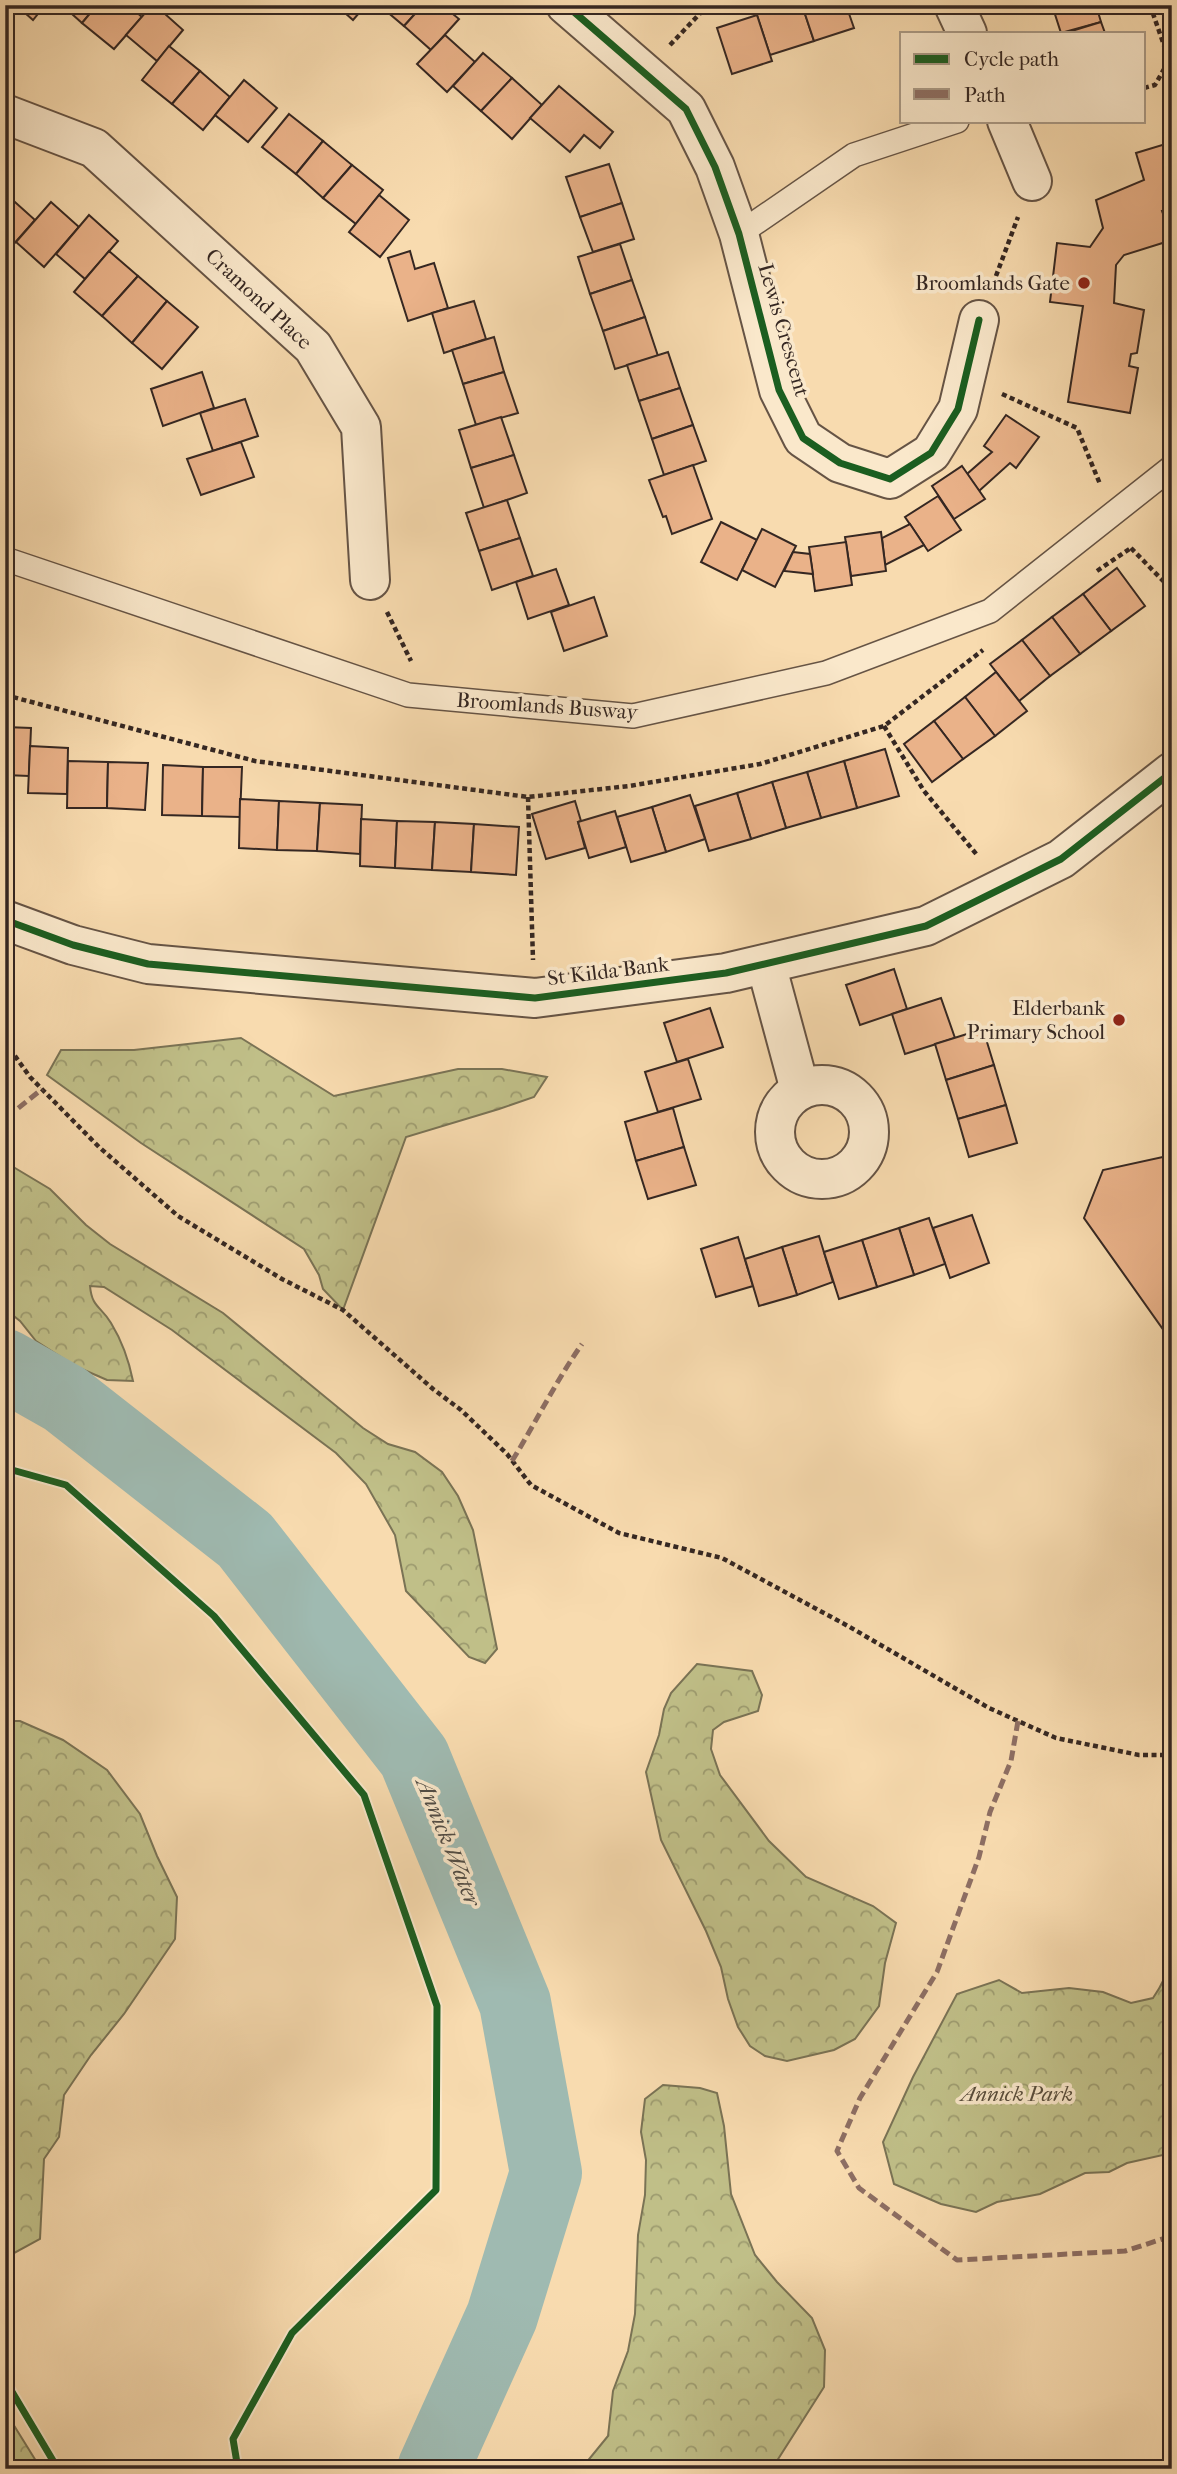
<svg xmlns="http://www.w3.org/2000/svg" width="1177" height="2474" font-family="'IM FELL French Canon',serif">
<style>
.forest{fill:url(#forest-crowns);stroke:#7a7355;stroke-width:2}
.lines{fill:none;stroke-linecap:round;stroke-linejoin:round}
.river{stroke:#9fbab1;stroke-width:72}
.building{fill:#eab289;stroke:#352722;stroke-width:2}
.service-casing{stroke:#665445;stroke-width:26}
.minor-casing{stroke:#665445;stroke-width:42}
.path{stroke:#352722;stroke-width:4.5;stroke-dasharray:5 3.5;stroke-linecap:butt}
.service{stroke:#fae8cb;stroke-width:23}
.minor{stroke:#fae8cb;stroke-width:38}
.quiet{stroke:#8d6e63;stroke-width:5;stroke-dasharray:10 5;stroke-linecap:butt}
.cycleway-casing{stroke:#fae8cb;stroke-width:11}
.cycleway{stroke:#1b5e20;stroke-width:7}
.poi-dot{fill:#8f2418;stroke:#fae8cb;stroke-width:2.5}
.labels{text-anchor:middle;stroke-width:7;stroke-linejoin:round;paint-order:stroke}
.poi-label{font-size:21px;fill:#352722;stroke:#fae8cb;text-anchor:end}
.street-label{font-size:21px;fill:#352722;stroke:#fae8cb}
.park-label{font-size:21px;font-style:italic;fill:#584d3c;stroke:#fae8cb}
.water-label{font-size:23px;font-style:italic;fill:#504c46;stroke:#fae8cb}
</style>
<defs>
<pattern id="forest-crowns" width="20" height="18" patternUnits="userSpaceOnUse" patternTransform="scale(1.75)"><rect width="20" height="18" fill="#c0bf88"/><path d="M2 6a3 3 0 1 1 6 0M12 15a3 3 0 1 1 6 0" fill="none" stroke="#9d9b6f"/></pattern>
</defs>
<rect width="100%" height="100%" fill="#f8dbaf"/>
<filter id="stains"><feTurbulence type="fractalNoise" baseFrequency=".00286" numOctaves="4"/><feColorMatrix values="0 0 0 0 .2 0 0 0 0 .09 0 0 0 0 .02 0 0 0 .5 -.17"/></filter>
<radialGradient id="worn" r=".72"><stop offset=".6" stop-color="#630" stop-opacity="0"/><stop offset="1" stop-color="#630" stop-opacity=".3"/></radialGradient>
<!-- forest -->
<g class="forest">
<path d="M 241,1038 L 334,1096 L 458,1069 L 502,1069 L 547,1077 L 534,1097 L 499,1109 L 406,1137 L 343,1310 L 323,1289 L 319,1275 L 304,1249 L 141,1143 L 47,1075 L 61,1050 L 134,1050 Z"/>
<path d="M 5,1162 L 50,1189 L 86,1225 L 110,1244 L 223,1313 L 363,1428 L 388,1444 L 415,1452 L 442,1472 L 458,1496 L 473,1530 L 497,1649 L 485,1663 L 469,1657 L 406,1591 L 395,1535 L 366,1484 L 336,1453 L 172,1330 L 104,1287 L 90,1286 C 92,1308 101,1306 111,1323 C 122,1341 129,1361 133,1381 L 107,1380 L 75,1366 L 36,1341 L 20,1321 L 5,1309 Z"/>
<path d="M 697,1664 L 752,1671 L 762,1695 L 758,1711 L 724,1722 L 713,1730 L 711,1749 L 720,1775 L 769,1841 L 806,1877 L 873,1906 L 896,1923 L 885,1963 L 879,2006 L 855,2039 L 834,2050 L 787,2061 L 765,2056 L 750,2046 L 738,2027 L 728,1999 L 721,1967 L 706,1931 L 661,1840 L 646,1772 L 659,1735 L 664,1709 L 671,1693 Z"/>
<path d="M 5,1721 L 20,1721 L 63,1740 L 107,1770 L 140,1814 L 157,1856 L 177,1897 L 175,1939 L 124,2014 L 91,2055 L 64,2095 L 59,2137 L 44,2159 L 40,2239 L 5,2258 Z"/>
<path d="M 1172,1924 L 1172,2153 L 1127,2163 L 1109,2172 L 1085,2173 L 1040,2194 L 997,2202 L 976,2212 L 941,2204 L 894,2184 L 883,2142 L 913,2077 L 957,1994 L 999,1980 L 1022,1993 L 1069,1988 L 1103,1992 L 1131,2003 L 1153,1998 C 1160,1988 1167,1975 1169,1963 C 1170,1949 1167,1937 1172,1924 Z"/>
<path d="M 663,2085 L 700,2088 L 717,2093 L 724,2126 L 731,2194 L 755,2255 L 777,2282 L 812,2318 L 825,2350 L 824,2387 L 775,2464 L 776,2469 L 581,2469 L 608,2436 L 613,2391 L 628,2351 L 635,2314 L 638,2235 L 645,2195 L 646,2160 L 641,2132 L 645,2099 Z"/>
<path d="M 5,2411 L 41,2469 L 5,2469 Z"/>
</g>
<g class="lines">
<!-- river -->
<path class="river" d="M 5,1365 L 65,1399 L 245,1540 L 414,1757 L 515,2003 L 546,2173 L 502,2316 L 433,2469"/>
</g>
<!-- building -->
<g class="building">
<path d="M 16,5 L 45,5 L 33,20 Z"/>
<path d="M 62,5 L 97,5 L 82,23 Z"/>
<path d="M 97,5 L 128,5 L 142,17 L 114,49 L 82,23 Z"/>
<path d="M 152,5 L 155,5 L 183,30 L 157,61 L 126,35 Z"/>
<path d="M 336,5 L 366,5 L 353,20 Z"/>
<path d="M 379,5 L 423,5 L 404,26 Z"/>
<path d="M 423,5 L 442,5 L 459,19 L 431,50 L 404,26 Z"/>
<path d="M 768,5 L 802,5 L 814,41 L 770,55 L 755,9 Z"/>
<path d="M 802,5 L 846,5 L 854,28 L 814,41 Z"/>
<path d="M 1052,5 L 1096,5 L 1101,22 L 1061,33 Z"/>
<path d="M 757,15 L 772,61 L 732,74 L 717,28 Z"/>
<path d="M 1101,22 L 1105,33 L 1065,33 Z"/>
<path d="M 445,35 L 475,62 L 447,92 L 417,64 Z"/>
<path d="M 169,46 L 200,71 L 172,104 L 142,80 Z"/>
<path d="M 483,53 L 512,78 L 481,111 L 453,86 Z"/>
<path d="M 200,71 L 230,97 L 203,130 L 172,104 Z"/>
<path d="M 512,78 L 542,105 L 512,139 L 481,111 Z"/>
<path d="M 244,80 L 277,108 L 248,142 L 215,115 Z"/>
<path d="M 559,86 L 613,132 L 600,148 L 584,135 L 570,152 L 530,118 Z"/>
<path d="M 289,114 L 323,141 L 296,174 L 262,147 Z"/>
<path d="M 323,141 L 352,165 L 323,198 L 296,174 Z"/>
<path d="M 1172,142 L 1172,208 L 1162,211 L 1172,240 L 1124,255 L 1116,265 L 1114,303 L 1144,310 L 1137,353 L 1131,354 L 1129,366 L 1138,368 L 1130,413 L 1068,402 L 1083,306 L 1050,302 L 1057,243 L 1090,247 L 1103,228 L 1096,200 L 1144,180 L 1136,153 Z"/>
<path d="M 609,164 L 622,203 L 580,217 L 566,177 Z"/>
<path d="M 352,165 L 383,190 L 356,224 L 323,198 Z"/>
<path d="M 6,194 L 35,220 L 5,254 L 5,194 Z"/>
<path d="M 379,195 L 409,220 L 380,257 L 349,232 Z"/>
<path d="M 51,202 L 79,227 L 44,267 L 16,242 Z"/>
<path d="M 622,203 L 634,239 L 593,252 L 580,217 Z"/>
<path d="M 89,215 L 118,241 L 85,279 L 56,254 Z"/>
<path d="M 620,244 L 632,280 L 590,294 L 578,257 Z"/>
<path d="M 109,251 L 138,276 L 102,316 L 74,292 Z"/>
<path d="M 410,251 L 415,269 L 434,263 L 448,308 L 408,321 L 388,258 Z"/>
<path d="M 138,276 L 167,301 L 132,343 L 102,316 Z"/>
<path d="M 632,280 L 645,317 L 603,331 L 590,294 Z"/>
<path d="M 167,301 L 198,327 L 162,369 L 132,343 Z"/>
<path d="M 474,301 L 486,339 L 444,353 L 432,313 Z"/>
<path d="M 645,317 L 658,356 L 615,369 L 603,331 Z"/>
<path d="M 494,337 L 504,372 L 463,384 L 452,350 Z"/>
<path d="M 668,352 L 680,388 L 639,401 L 627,365 Z"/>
<path d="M 202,372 L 214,408 L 163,426 L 151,389 Z"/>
<path d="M 504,372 L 518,413 L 476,425 L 463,384 Z"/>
<path d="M 680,388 L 693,425 L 652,439 L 639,401 Z"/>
<path d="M 245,399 L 258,436 L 213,451 L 200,413 Z"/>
<path d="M 1006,415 L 1039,437 L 1016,468 L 1010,463 L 979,491 L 967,474 L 992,452 L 984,446 Z"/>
<path d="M 501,417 L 514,455 L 471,468 L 459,430 Z"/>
<path d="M 693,425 L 706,461 L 664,475 L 652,439 Z"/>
<path d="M 241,442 L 254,477 L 201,495 L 187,459 Z"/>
<path d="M 514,455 L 527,493 L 484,508 L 471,468 Z"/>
<path d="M 693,465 L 712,519 L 672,534 L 666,516 L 663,517 L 649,480 Z"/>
<path d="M 962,466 L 985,499 L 954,519 L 932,486 Z"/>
<path d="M 938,496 L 961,530 L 928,551 L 905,517 Z"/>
<path d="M 507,500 L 520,538 L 479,551 L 466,513 Z"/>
<path d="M 721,522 L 757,540 L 737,580 L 701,562 Z"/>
<path d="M 910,524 L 924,545 L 885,565 L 882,538 Z"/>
<path d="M 762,529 L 796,546 L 775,587 L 742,570 Z"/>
<path d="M 881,532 L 886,571 L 851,576 L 845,537 Z"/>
<path d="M 520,538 L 533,576 L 492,590 L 479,551 Z"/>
<path d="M 846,542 L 852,585 L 815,591 L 809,547 Z"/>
<path d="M 793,552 L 810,554 L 813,574 L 784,571 Z"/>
<path d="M 1117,568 L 1145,606 L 1111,631 L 1083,594 Z"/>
<path d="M 556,569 L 569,605 L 528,619 L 516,582 Z"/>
<path d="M 1083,594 L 1111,631 L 1080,654 L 1052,617 Z"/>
<path d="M 594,597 L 607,636 L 564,651 L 551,612 Z"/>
<path d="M 1052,617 L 1080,654 L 1050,676 L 1022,640 Z"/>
<path d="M 1022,640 L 1050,676 L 1019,701 L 990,664 Z"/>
<path d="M 996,672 L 1027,711 L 995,736 L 965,697 Z"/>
<path d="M 965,697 L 995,736 L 963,759 L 934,721 Z"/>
<path d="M 934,721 L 963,759 L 932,782 L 904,744 Z"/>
<path d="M 5,727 L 31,728 L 29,776 L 5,775 Z"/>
<path d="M 30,746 L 68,748 L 67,794 L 28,793 Z"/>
<path d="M 885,749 L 899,796 L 857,808 L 844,761 Z"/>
<path d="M 68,761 L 108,762 L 107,808 L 67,808 Z"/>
<path d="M 844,761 L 857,808 L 821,818 L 807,772 Z"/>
<path d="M 108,762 L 148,763 L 145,810 L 107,808 Z"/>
<path d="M 163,765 L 203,767 L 202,816 L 162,815 Z"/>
<path d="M 203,767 L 242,767 L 240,817 L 202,816 Z"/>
<path d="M 807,772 L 821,818 L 786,828 L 772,782 Z"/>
<path d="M 772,782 L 786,828 L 751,839 L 737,793 Z"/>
<path d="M 737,793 L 751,839 L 709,851 L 695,806 Z"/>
<path d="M 690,795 L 705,839 L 666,852 L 652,807 Z"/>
<path d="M 240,799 L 279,801 L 277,850 L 239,848 Z"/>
<path d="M 279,801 L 320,803 L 317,851 L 277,850 Z"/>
<path d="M 575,801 L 581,821 L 578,822 L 585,848 L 546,859 L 532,814 Z"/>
<path d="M 320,803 L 362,805 L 360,854 L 317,851 Z"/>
<path d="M 652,807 L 666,852 L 631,862 L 617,817 Z"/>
<path d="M 615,811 L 626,847 L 589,858 L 578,822 Z"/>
<path d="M 361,819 L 397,821 L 395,868 L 360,866 Z"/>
<path d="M 397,821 L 435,822 L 432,870 L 395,868 Z"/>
<path d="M 435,822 L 474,824 L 471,872 L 432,870 Z"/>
<path d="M 474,824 L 519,827 L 516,875 L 471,872 Z"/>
<path d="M 894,969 L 907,1009 L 860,1025 L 846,985 Z"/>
<path d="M 941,998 L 955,1038 L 905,1054 L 892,1014 Z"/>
<path d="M 710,1008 L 723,1047 L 677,1062 L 664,1023 Z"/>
<path d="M 983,1029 L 994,1065 L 946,1080 L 935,1044 Z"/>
<path d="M 688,1059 L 701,1099 L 658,1112 L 645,1072 Z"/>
<path d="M 994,1065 L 1006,1105 L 958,1119 L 946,1080 Z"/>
<path d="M 1006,1105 L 1017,1143 L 969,1157 L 958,1119 Z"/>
<path d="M 673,1108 L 684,1147 L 636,1161 L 625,1122 Z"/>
<path d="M 684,1147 L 696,1185 L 648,1199 L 636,1161 Z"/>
<path d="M 1172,1155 L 1172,1342 L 1084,1218 L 1103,1170 Z"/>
<path d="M 972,1215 L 989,1263 L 950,1278 L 933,1228 Z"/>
<path d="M 929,1218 L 945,1264 L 914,1275 L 899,1228 Z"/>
<path d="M 899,1228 L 914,1275 L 877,1287 L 862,1240 Z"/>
<path d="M 819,1236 L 833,1282 L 797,1295 L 782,1247 Z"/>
<path d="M 738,1237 L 753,1286 L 716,1297 L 701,1249 Z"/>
<path d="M 862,1240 L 877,1287 L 839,1299 L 824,1252 Z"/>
<path d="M 782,1247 L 797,1295 L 759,1306 L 745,1259 Z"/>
</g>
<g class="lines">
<defs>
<g id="service">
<path d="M 739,234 L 854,155 L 957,121"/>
<path d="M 5,559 L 408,695 L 633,716 L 826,673 L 990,611 L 1172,467"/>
</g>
<g id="minor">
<path d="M 566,5 L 686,109 L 715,167 L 739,234 L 779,390 L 803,438 L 840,463 L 890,479 L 931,453 L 958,409 L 979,320"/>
<path d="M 954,5 L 967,33"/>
<path d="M 5,114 L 94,148 L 313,347 L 361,427 L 370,580"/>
<path d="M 1007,121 L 1032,181"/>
<path d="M 5,920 L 73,945 L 148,964 L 535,998 L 726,973 L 926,926 L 1061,859 L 1172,772"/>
<path d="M 766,964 L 800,1090"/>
<circle cx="822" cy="1132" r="47"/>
</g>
</defs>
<!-- service casing -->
<use href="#service" class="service-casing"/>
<!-- minor casing -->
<use href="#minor" class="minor-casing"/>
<!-- path -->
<g class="path">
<path d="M 1150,5 L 1168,57"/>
<path d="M 670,45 L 708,5"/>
<path d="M 1144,88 L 1155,85 L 1172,55"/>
<path d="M 993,284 L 1018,217"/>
<path d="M 1002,394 L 1077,428 L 1100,484"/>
<path d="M 1131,548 L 1172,590"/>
<path d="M 1097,571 L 1131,548"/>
<path d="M 387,612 L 411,661"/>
<path d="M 5,695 L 255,761 L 528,797 L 629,786 L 760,764 L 884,726 L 983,650"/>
<path d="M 884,726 L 924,791 L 977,855"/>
<path d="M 528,797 L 533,960"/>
<path d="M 5,1042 L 30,1077 L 99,1147 L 178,1216 L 282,1279 L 343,1310 L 433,1389 L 461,1410 L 507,1454 L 531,1485 L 619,1533 L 722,1558 L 848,1626 L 989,1708 L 1056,1738 L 1139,1755 L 1172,1755"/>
</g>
<!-- service -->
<use href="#service" class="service"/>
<!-- minor -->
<use href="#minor" class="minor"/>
<!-- quiet -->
<g class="quiet">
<path d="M 5,1115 L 16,1110 L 42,1089"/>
<path d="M 512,1461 C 536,1422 556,1381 582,1344"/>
<path d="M 1018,1721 L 1011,1761 L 990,1812 L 979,1857 L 937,1972 L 860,2098 L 837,2151 L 859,2188 L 957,2260 L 1125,2251 L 1172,2236"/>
</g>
<defs>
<g id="cycleway">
<path d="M 566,5 L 686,109 L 715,167 L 739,234 L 779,390 L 803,438 L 840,463 L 890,479 L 931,453 L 958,409 L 979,320"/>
<path d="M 5,920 L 73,945 L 148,964 L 535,998 L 726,973 L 926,926 L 1061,859 L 1172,772"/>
<path d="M 5,1468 L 66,1485 L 214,1616 L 364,1795 L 437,2006 L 436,2190 L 292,2333 L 233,2439 L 238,2469"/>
<path d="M 5,2380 L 58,2469"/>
</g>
</defs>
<!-- cycleway casing -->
<use href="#cycleway" class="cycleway-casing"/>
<!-- cycleway -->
<use href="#cycleway" class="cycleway"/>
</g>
<!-- markers -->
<g class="poi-dot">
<circle cx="1084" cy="283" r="7"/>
<circle cx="1119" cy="1020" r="7"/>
</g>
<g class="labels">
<!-- poi labels -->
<g class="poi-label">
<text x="1070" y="290">Broomlands Gate</text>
<text x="1105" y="1015">Elderbank<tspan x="1105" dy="24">Primary School</tspan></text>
</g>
<!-- street labels -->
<g class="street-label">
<text transform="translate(259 299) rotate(43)" y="7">Cramond Place</text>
<text transform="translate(784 330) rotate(74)" y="7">Lewis Crescent</text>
<text transform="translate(547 706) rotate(4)" y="7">Broomlands Busway</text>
<text transform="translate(608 971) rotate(-7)" y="7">St Kilda Bank</text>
</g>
<!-- park labels -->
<g class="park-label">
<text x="1017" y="2101">Annick Park</text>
</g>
<!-- water labels -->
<g class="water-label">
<text transform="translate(449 1842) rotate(68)" y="8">Annick Water</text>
</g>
</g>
<!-- margin -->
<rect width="1177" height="2474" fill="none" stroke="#f8dbaf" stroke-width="28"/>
<rect x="7" y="7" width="1163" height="2460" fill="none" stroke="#352722" stroke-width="3.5"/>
<rect x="14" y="14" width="1149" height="2446" fill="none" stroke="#352722" stroke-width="2"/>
<!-- legend -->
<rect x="900" y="32" width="245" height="91" fill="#fae8cb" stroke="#ab9b87" stroke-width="2"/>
<rect x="914" y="54" width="35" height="10" fill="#1b5e20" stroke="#ab9b87" stroke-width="2"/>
<text x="964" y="66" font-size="21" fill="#352722">Cycle path</text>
<rect x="914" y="89" width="35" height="10" fill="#8d6e63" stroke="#ab9b87" stroke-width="2"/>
<text x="964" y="102" font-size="21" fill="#352722">Path</text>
<rect width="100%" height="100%" filter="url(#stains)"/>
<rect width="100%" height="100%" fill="url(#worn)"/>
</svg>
